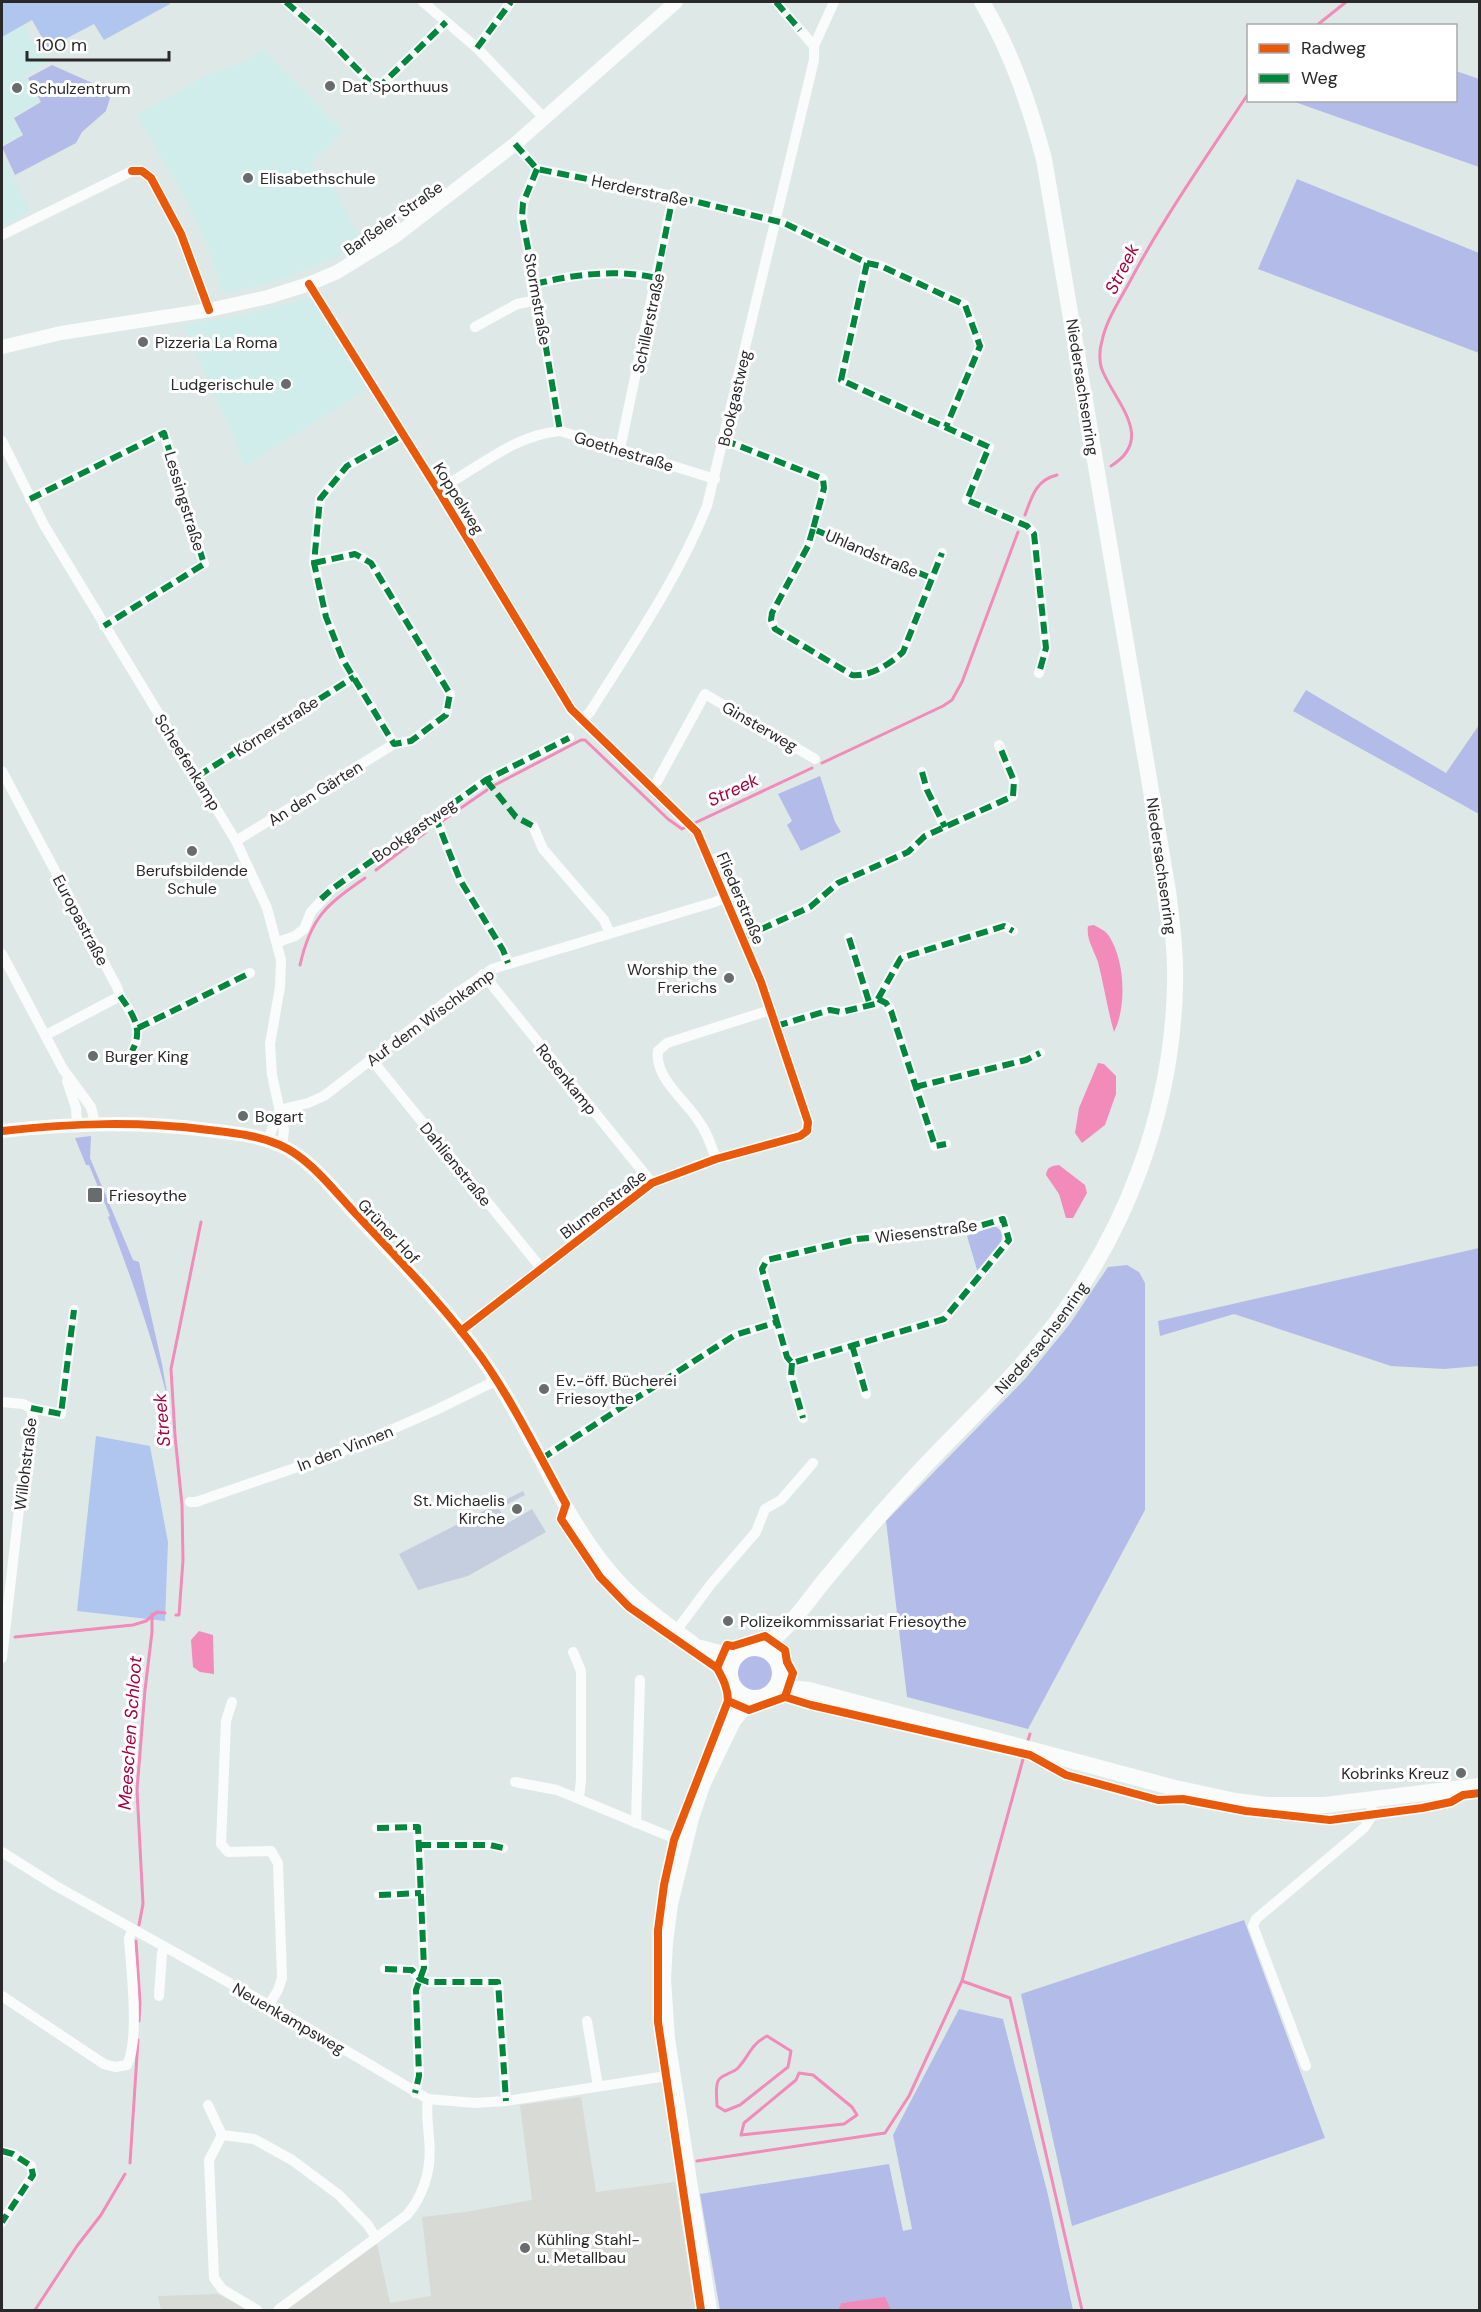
<svg xmlns="http://www.w3.org/2000/svg" width="1481" height="2312" font-family="'DM Sans',sans-serif">
<style>
.industrial{fill:#d7dad5}
.education{fill:#d1edeb}
.green{fill:#b3bbe9}
.cemetery{fill:#c4cedf}
.pitch{fill:#b0c6ee}
.water{fill:#f28aba}
.lines{fill:none;stroke-linecap:round;stroke-linejoin:round}
.stream{stroke:#f28aba;stroke-width:3}
.minor{stroke:#fafcfb;stroke-width:10}
.tertiary{stroke:#fafcfb;stroke-width:14}
.secondary{stroke:#fafcfb;stroke-width:16}
.quiet{stroke:#00873e;stroke-width:6;stroke-dasharray:12 6;stroke-linecap:butt}
.cycleway-casing{stroke:#fff;stroke-width:11}
.cycleway{stroke:#e8590c;stroke-width:8}
.poi-dot{fill:#686c6c;stroke:#fff;stroke-width:2}
.labels{text-anchor:middle;stroke-width:6;stroke-linejoin:round;paint-order:stroke}
.poi-label{font-size:16px;fill:#292929;stroke:#fff;text-anchor:start}
.street-label{font-size:16px;fill:#292929;stroke:#fff}
.water-label{font-size:18px;font-style:italic;fill:#a7003f;stroke:#fff}
</style>
<rect width="100%" height="100%" fill="#dee9e7"/>
<!-- industrial -->
<g class="industrial">
<path d="M 581,2097 L 596,2192 L 675,2182 L 695,2310 L 284,2310 L 377,2244 L 390,2303 L 431,2296 L 422,2217 L 465,2212 L 532,2200 L 520,2105 Z"/>
<path d="M 218,2294 L 247,2310 L 161,2310 L 158,2296 Z"/>
</g>
<!-- education -->
<g class="education">
<path d="M 24,25 L 46,63 L 25,75 L 40,101 L 13,117 L 22,134 L 2,145 L 2,37 Z"/>
<path d="M 264,50 L 344,132 L 311,163 L 337,193 L 364,247 L 268,284 L 223,293 L 206,242 L 184,197 L 136,115 L 208,75 L 243,62 Z"/>
<path d="M 2,154 L 30,211 L 2,226 Z"/>
<path d="M 310,297 L 367,389 L 244,467 L 232,432 L 181,324 L 240,316 Z"/>
</g>
<!-- green -->
<g class="green">
<path d="M 52,65 L 99,86 L 110,98 L 106,111 L 82,132 L 76,143 L 15,175 L 2,147 L 23,135 L 14,118 L 41,102 L 28,78 Z"/>
<path d="M 1456,71 L 1479,79 L 1479,167 L 1292,101 L 1456,100 Z"/>
<path d="M 1297,179 L 1479,253 L 1479,353 L 1258,269 Z"/>
<path d="M 1306,690 L 1446,773 L 1479,725 L 1479,814 L 1293,711 Z"/>
<path d="M 820,776 L 835,822 L 841,832 L 801,851 L 787,825 L 792,821 L 778,794 Z"/>
<path d="M 91,1136 L 90,1158 L 133,1260 L 139,1262 L 162,1364 L 169,1404 C 153,1340 132,1279 108,1217 L 110,1216 L 89,1165 L 86,1165 L 75,1138 Z"/>
<path d="M 994,1226 C 1016,1235 986,1263 978,1273 L 967,1236 Z"/>
<path d="M 1479,1248 L 1479,1366 L 1444,1369 L 1391,1366 L 1234,1314 L 1160,1336 L 1158,1321 Z"/>
<path d="M 1127,1265 L 1139,1272 L 1145,1283 L 1145,1510 L 1028,1729 L 907,1697 L 886,1521 L 1025,1379 L 1069,1325 L 1108,1267 Z"/>
<circle cx="754" cy="1673" r="18"/>
<path d="M 1244,1920 L 1325,2138 L 1072,2226 L 1021,1994 Z"/>
<path d="M 959,2009 L 1003,2019 L 1048,2195 L 1073,2310 L 891,2310 L 885,2298 L 841,2303 L 838,2310 L 720,2310 L 700,2194 L 889,2164 L 903,2231 L 912,2229 L 893,2135 Z"/>
</g>
<!-- cemetery -->
<path class="cemetery" d="M 523,1491 L 525,1495 L 499,1509 L 508,1523 L 532,1509 L 546,1532 L 468,1576 L 418,1590 L 399,1554 Z"/>
<!-- pitch -->
<g class="pitch">
<path d="M 2,2 L 169,2 L 170,4 L 104,40 L 94,24 L 48,48 L 32,20 L 2,37 Z"/>
<path d="M 96,1436 L 150,1446 L 168,1542 L 165,1621 L 77,1611 Z"/>
</g>
<!-- water -->
<g class="water">
<path d="M 1094,925 C 1099,928 1106,931 1109,936 C 1125,961 1127,1006 1114,1032 C 1107,1008 1104,985 1098,962 C 1094,950 1086,939 1088,926 Z"/>
<path d="M 1098,1063 L 1104,1064 L 1116,1076 L 1116,1094 L 1105,1125 L 1082,1143 L 1075,1133 L 1079,1108 Z"/>
<path d="M 1059,1165 L 1085,1185 L 1087,1193 L 1073,1218 L 1066,1218 L 1059,1194 L 1046,1175 C 1047,1167 1051,1166 1059,1165 Z"/>
<path d="M 199,1631 L 213,1635 L 214,1674 L 200,1672 L 193,1667 L 191,1640 Z"/>
<path d="M 885,2297 L 891,2310 L 838,2310 L 841,2303 Z"/>
</g>
<g class="lines">
<!-- stream -->
<g class="stream">
<path d="M 1316,26 L 1346,2"/>
<path d="M 1111,466 C 1155,439 1117,404 1103,372 C 1099,364 1099,350 1102,341 C 1106,321 1119,301 1129,283 C 1164,217 1207,156 1248,94"/>
<path d="M 1025,515 C 1032,496 1036,480 1057,475"/>
<path d="M 822,763 L 943,706 L 952,700 L 962,682 L 1018,532"/>
<path d="M 493,786 L 581,740 L 585,740 L 668,819 L 682,829 L 812,768"/>
<path d="M 442,821 L 487,790"/>
<path d="M 376,870 L 426,832"/>
<path d="M 300,965 C 311,917 326,905 365,878"/>
<path d="M 176,1615 L 179,1615 L 183,1560 L 182,1505 L 175,1436 L 171,1369 L 201,1222"/>
<path d="M 15,1637 L 133,1625 L 146,1621 L 157,1612 L 165,1613"/>
<path d="M 1027,1743 L 1030,1734"/>
<path d="M 139,1925 L 143,1904 L 137,1790 L 145,1690 L 152,1632 L 152,1614"/>
<path d="M 136,1941 L 140,2003 L 139,2021"/>
<path d="M 962,1981 L 1010,1998 L 1082,2310"/>
<path d="M 767,2036 L 791,2051 L 788,2067 L 740,2105 L 725,2111 L 717,2106 C 717,2098 715,2089 718,2081 C 721,2074 732,2074 738,2068 C 750,2055 750,2045 767,2036 Z"/>
<path d="M 799,2073 L 813,2075 L 852,2107 L 857,2115 L 844,2124 L 741,2135 L 744,2123 L 796,2080 Z"/>
<path d="M 697,2161 L 885,2133 L 909,2096 L 962,1981 L 1025,1752"/>
<path d="M 130,2163 L 138,2040"/>
<path d="M 35,2310 L 77,2246 L 101,2215 L 125,2174"/>
</g>
<!-- minor -->
<g class="minor">
<path d="M 286,2 L 326,37 L 377,89 L 446,22"/>
<path d="M 423,2 L 477,48 L 545,119"/>
<path d="M 776,2 L 814,46"/>
<path d="M 477,48 L 511,2"/>
<path d="M 515,144 L 537,169 L 673,196 L 784,223 L 867,263 L 881,266 L 965,305 L 980,346 L 946,427"/>
<path d="M 537,169 L 523,203 L 522,217 L 538,300 L 560,431"/>
<path d="M 2,235 L 132,171 L 142,171 L 151,178 L 181,234 L 209,310"/>
<path d="M 867,263 L 841,380 L 989,447 L 967,500 L 1027,526 L 1034,534 L 1046,648 L 1039,673"/>
<path d="M 309,284 L 438,490 L 571,709 L 697,832 L 761,982 L 808,1122 L 807,1131 L 800,1136 L 716,1159 L 652,1183 L 461,1331"/>
<path d="M 535,284 C 576,274 616,269 657,278"/>
<path d="M 475,327 L 517,304 L 538,300"/>
<path d="M 724,440 L 823,479 L 824,488 L 813,529 L 931,578"/>
<path d="M 2,441 L 44,525 L 236,841 L 267,908 L 281,960 L 280,987 L 270,1044 L 272,1075 L 284,1130 L 282,1146"/>
<path d="M 620,449 L 673,196"/>
<path d="M 438,490 C 478,468 514,435 560,431 L 715,479"/>
<path d="M 30,499 L 164,433 L 204,564 L 104,626"/>
<path d="M 813,529 L 808,546 L 772,613 L 771,620 L 775,629 L 852,675 C 870,677 890,664 903,652 L 942,553"/>
<path d="M 581,721 L 590,712 C 632,645 678,579 707,506 L 814,60 L 814,46 L 834,2"/>
<path d="M 394,744 L 343,660 L 326,617 L 314,563 L 320,499 L 347,466 L 403,435"/>
<path d="M 2,771 L 117,987 L 120,996 L 46,1035"/>
<path d="M 922,772 L 927,790 L 945,827"/>
<path d="M 198,776 L 354,677"/>
<path d="M 653,789 L 705,694 L 815,759"/>
<path d="M 435,816 L 460,880 L 503,950 L 508,963"/>
<path d="M 533,826 L 543,849 L 604,920 L 610,933"/>
<path d="M 236,841 L 394,744 L 411,741 L 446,715 L 450,694 L 371,563 L 355,554 L 314,563"/>
<path d="M 744,937 L 810,907 L 838,883 L 908,852 L 925,836 L 1013,796 L 1014,781 L 999,745"/>
<path d="M 849,938 L 870,1005"/>
<path d="M 278,942 L 295,936 L 304,929 L 311,912 L 332,889 L 435,816 L 486,780 L 569,738"/>
<path d="M 2,954 L 63,1069 L 91,1107 L 95,1123"/>
<path d="M 483,974 L 652,1183"/>
<path d="M 120,996 C 133,1014 144,1030 132,1051"/>
<path d="M 878,999 L 886,1003 L 891,1011 L 935,1146 L 946,1144"/>
<path d="M 776,1026 L 830,1010 L 841,1012 L 875,1004 L 901,958 L 1004,926 L 1013,931"/>
<path d="M 138,1028 L 250,973"/>
<path d="M 371,1059 L 541,1268"/>
<path d="M 67,1081 L 76,1108 L 77,1124"/>
<path d="M 915,1087 L 1026,1060 L 1040,1053"/>
<path d="M 279,1110 L 308,1103 L 324,1096 L 456,994 L 492,969 L 715,902 L 726,897"/>
<path d="M 268,1140 L 279,1111"/>
<path d="M 716,1159 C 711,1145 707,1132 698,1120 C 685,1100 654,1077 658,1051 L 667,1043 L 770,1010"/>
<path d="M 852,1345 L 866,1394"/>
<path d="M 792,1363 L 791,1376 L 803,1418"/>
<path d="M 2,1402 L 23,1404 L 31,1408 L 33,1417 L 22,1483 L 2,1658"/>
<path d="M 31,1408 L 61,1414 L 74,1310"/>
<path d="M 541,1459 L 735,1335 L 777,1322 L 762,1269 L 767,1260 L 857,1239 L 969,1229 L 1003,1219 L 1009,1240 L 944,1319 L 792,1363 L 787,1357 L 777,1322"/>
<path d="M 190,1502 L 196,1502 L 341,1452 L 436,1410 L 497,1380"/>
<path d="M 676,1631 L 711,1584 L 756,1532 L 765,1509 L 781,1500 L 813,1463"/>
<path d="M 573,1652 L 581,1671 L 581,1780 L 579,1798"/>
<path d="M 232,1702 L 226,1721 L 221,1844 L 228,1852 L 271,1851 L 278,1863 L 282,1978 L 278,1990 L 269,2005"/>
<path d="M 515,1782 L 557,1790 L 683,1842"/>
<path d="M 636,1823 L 640,1680"/>
<path d="M 377,1828 L 418,1827 L 424,1968 L 416,1990 L 419,2076 L 415,2093"/>
<path d="M 419,1845 L 490,1845 L 503,1848"/>
<path d="M 2,1852 L 56,1886 L 269,2005 L 428,2099 L 475,2103 L 506,2101 L 673,2075"/>
<path d="M 379,1895 L 421,1893"/>
<path d="M 385,1969 L 412,1970 L 420,1979 L 428,1982 L 498,1982 L 506,2101"/>
<path d="M 2,1996 L 104,2064 L 115,2067 L 127,2065 C 140,2040 131,1968 129,1938 L 133,1929"/>
<path d="M 159,1996 L 162,1953 L 164,1947"/>
<path d="M 587,2021 L 598,2086"/>
<path d="M 1306,2066 L 1253,1926 L 1256,1919 L 1364,1828 L 1372,1816 L 1371,1801"/>
<path d="M 208,2105 L 222,2135"/>
<path d="M 2,2151 L 13,2154 L 31,2166 L 33,2175 L 2,2222"/>
<path d="M 257,2310 L 222,2289 L 214,2278 L 209,2160 L 222,2135 L 254,2139 L 292,2160 L 339,2195 L 368,2225 L 376,2238"/>
<path d="M 278,2310 L 407,2215 C 425,2193 432,2166 429,2138 C 428,2124 426,2113 428,2099"/>
</g>
<!-- tertiary -->
<g class="tertiary">
<path d="M 2,347 L 61,333 L 209,310 L 268,297 L 309,284 L 337,272 L 394,237 L 515,144 L 676,2"/>
<path d="M 2,1131 C 72,1123 137,1121 208,1130 C 232,1133 257,1135 280,1145 C 312,1160 336,1193 359,1218 C 408,1270 461,1323 499,1384 C 537,1444 563,1515 609,1570 C 633,1600 664,1621 694,1644 C 706,1653 717,1663 729,1671"/>
<path d="M 701,1647 L 735,1656"/>
</g>
<!-- secondary -->
<g class="secondary">
<circle cx="755" cy="1673" r="25"/>
<path id="s1" d="M 763,1649 C 771,1640 781,1633 789,1624 C 804,1609 815,1591 829,1575 C 858,1540 888,1505 919,1472 C 961,1427 1007,1385 1045,1337 C 1125,1237 1172,1113 1175,986 C 1176,954 1172,922 1168,891 L 1044,159 C 1029,103 1011,51 982,2"/>
<path d="M 776,1687 L 809,1690 L 1171,1787 L 1235,1801 L 1267,1805 L 1325,1805 L 1480,1786"/>
<path d="M 709,2310 L 667,2039 L 663,1979 L 665,1942 L 670,1904 L 691,1818 L 703,1783 L 733,1721 L 752,1698"/>
</g>
<!-- quiet -->
<g class="quiet">
<path d="M 286,2 L 326,37 L 377,89 L 446,22"/>
<path d="M 776,2 L 800,30"/>
<path d="M 477,48 L 511,2"/>
<path d="M 515,144 L 537,169 L 673,196 L 784,223 L 867,263 L 881,266 L 965,305 L 980,346 L 946,427"/>
<path d="M 537,169 L 523,203 L 522,217 L 538,300 L 560,431"/>
<path d="M 867,263 L 841,380 L 989,447 L 967,500 L 1027,526 L 1034,534 L 1046,648 L 1039,673"/>
<path d="M 535,284 C 576,274 616,269 657,278"/>
<path d="M 640,362 L 673,196"/>
<path d="M 724,440 L 823,479 L 824,488 L 813,529 L 931,578"/>
<path d="M 30,499 L 164,433 L 204,564 L 104,626"/>
<path d="M 813,529 L 808,546 L 772,613 L 771,620 L 775,629 L 852,675 C 870,677 890,664 903,652 L 942,553"/>
<path d="M 314,563 L 355,554 L 371,563 L 450,694 L 446,715 L 411,741 L 394,744 L 343,660 L 326,617 L 314,563 L 320,499 L 347,466 L 403,435"/>
<path d="M 922,772 L 927,790 L 945,827"/>
<path d="M 198,776 L 354,677"/>
<path d="M 486,780 L 516,817 L 533,826"/>
<path d="M 435,816 L 460,880 L 503,950 L 508,963"/>
<path d="M 321,899 L 332,889 L 486,780 L 569,738"/>
<path d="M 744,937 L 810,907 L 838,883 L 908,852 L 925,836 L 1013,796 L 1014,781 L 999,745"/>
<path d="M 849,938 L 870,1005"/>
<path d="M 120,996 C 133,1014 144,1030 132,1051"/>
<path d="M 878,999 L 886,1003 L 891,1011 L 935,1146 L 946,1144"/>
<path d="M 776,1026 L 830,1010 L 841,1012 L 875,1004 L 901,958 L 1004,926 L 1013,931"/>
<path d="M 138,1028 L 250,973"/>
<path d="M 915,1087 L 1026,1060 L 1040,1053"/>
<path d="M 852,1345 L 866,1394"/>
<path d="M 792,1363 L 791,1376 L 803,1418"/>
<path d="M 31,1408 L 61,1414 L 74,1310"/>
<path d="M 541,1459 L 735,1335 L 777,1322 L 762,1269 L 767,1260 L 857,1239 L 969,1229 L 1003,1219 L 1009,1240 L 944,1319 L 792,1363 L 787,1357 L 777,1322"/>
<path d="M 377,1828 L 418,1827 L 424,1968 L 416,1990 L 419,2076 L 415,2093"/>
<path d="M 419,1845 L 490,1845 L 503,1848"/>
<path d="M 379,1895 L 421,1893"/>
<path d="M 385,1969 L 412,1970 L 420,1979 L 428,1982 L 498,1982 L 506,2101"/>
<path d="M 2,2151 L 13,2154 L 31,2166 L 33,2175 L 2,2222"/>
</g>
<defs>
<g id="cycleway">
<path d="M 132,171 L 142,171 L 151,178 L 181,234 L 209,310"/>
<path d="M 309,284 L 438,490 L 571,709 L 697,832 L 761,982 L 808,1122 L 807,1131 L 800,1136 L 716,1159 L 652,1183 L 461,1331"/>
<path d="M 2,1131 C 73,1123 138,1121 209,1130 C 234,1133 257,1135 280,1145 C 311,1159 334,1191 357,1215 C 400,1261 445,1307 482,1358 C 514,1404 539,1455 566,1504 L 561,1519 L 600,1577 L 629,1607 L 717,1668"/>
<path d="M 785,1697 L 811,1705 L 1030,1755 L 1066,1775 L 1158,1800 L 1183,1799 L 1246,1811 L 1330,1820 L 1422,1808 L 1451,1802 L 1463,1795 L 1480,1793"/>
<path d="M 701,2310 L 658,2022 L 658,1930 L 664,1885 L 674,1840 L 728,1701 C 728,1688 723,1679 717,1668 L 727,1645 L 733,1646 L 765,1636 L 785,1650 L 787,1662 L 793,1673 L 785,1697 L 749,1710 L 728,1701"/>
</g>
</defs>
<!-- cycleway casing -->
<use href="#cycleway" class="cycleway-casing"/>
<!-- cycleway -->
<use href="#cycleway" class="cycleway"/>
</g>
<!-- markers -->
<g class="poi-dot">
<circle cx="330" cy="86" r="6"/>
<circle cx="17" cy="88" r="6"/>
<circle cx="248" cy="178" r="6"/>
<circle cx="143" cy="342" r="6"/>
<circle cx="286" cy="384" r="6"/>
<circle cx="192" cy="851" r="6"/>
<circle cx="729" cy="978" r="6"/>
<circle cx="93" cy="1056" r="6"/>
<circle cx="243" cy="1116" r="6"/>
<rect x="87" y="1187" width="16" height="16" rx="3"/>
<circle cx="544" cy="1389" r="6"/>
<circle cx="517" cy="1509" r="6"/>
<circle cx="728" cy="1621" r="6"/>
<circle cx="1461" cy="1773" r="6"/>
<circle cx="525" cy="2248" r="6"/>
</g>
<g class="labels">
<!-- poi labels -->
<g class="poi-label">
<text x="342" y="92">Dat Sporthuus</text>
<text x="29" y="94">Schulzentrum</text>
<text x="260" y="184">Elisabethschule</text>
<text x="155" y="348">Pizzeria La Roma</text>
<text x="274" y="390" text-anchor="end">Ludgerischule</text>
<text x="192" y="876" text-anchor="middle">Berufsbildende<tspan x="192" dy="18">Schule</tspan></text>
<text x="717" y="975" text-anchor="end">Worship the<tspan x="717" dy="18">Frerichs</tspan></text>
<text x="105" y="1062">Burger King</text>
<text x="255" y="1122">Bogart</text>
<text x="109" y="1201">Friesoythe</text>
<text x="556" y="1386">Ev.-öff. Bücherei<tspan x="556" dy="18">Friesoythe</tspan></text>
<text x="505" y="1506" text-anchor="end">St. Michaelis<tspan x="505" dy="18">Kirche</tspan></text>
<text x="740" y="1627">Polizeikommissariat Friesoythe</text>
<text x="1449" y="1779" text-anchor="end">Kobrinks Kreuz</text>
<text x="537" y="2245">Kühling Stahl-<tspan x="537" dy="18">u. Metallbau</tspan></text>
</g>
<!-- street labels -->
<g class="street-label">
<text transform="translate(640 190) rotate(12)" y="6">Herderstraße</text>
<text transform="translate(393 218) rotate(-35)" y="6">Barßeler Straße</text>
<text transform="translate(538 299) rotate(80)" y="6">Stormstraße</text>
<text transform="translate(648 323) rotate(-78)" y="6">Schillerstraße</text>
<text transform="translate(1083 387) rotate(81)" y="6">Niedersachsenring</text>
<text transform="translate(734 398) rotate(-77)" y="6">Bookgastweg</text>
<text transform="translate(624 451) rotate(17)" y="6">Goethestraße</text>
<text transform="translate(459 498) rotate(58)" y="6">Koppelweg</text>
<text transform="translate(185 501) rotate(73)" y="6">Lessingstraße</text>
<text transform="translate(872 553) rotate(23)" y="6">Uhlandstraße</text>
<text transform="translate(276 726) rotate(-33)" y="6">Körnerstraße</text>
<text transform="translate(760 726) rotate(30)" y="6">Ginsterweg</text>
<text transform="translate(188 762) rotate(58)" y="6">Scheefenkamp</text>
<text transform="translate(315 793) rotate(-32)" y="6">An den Gärten</text>
<text transform="translate(414 830) rotate(-35)" y="6">Bookgastweg</text>
<text transform="translate(1162 866) rotate(82)" y="6">Niedersachsenring</text>
<text transform="translate(741 898) rotate(67)" y="6">Fliederstraße</text>
<text transform="translate(81 920) rotate(62)" y="6">Europastraße</text>
<text transform="translate(430 1017) rotate(-36)" y="6">Auf dem Wischkamp</text>
<text transform="translate(567 1079) rotate(51)" y="6">Rosenkamp</text>
<text transform="translate(456 1164) rotate(51)" y="6">Dahlienstraße</text>
<text transform="translate(603 1204) rotate(-37)" y="6">Blumenstraße</text>
<text transform="translate(389 1231) rotate(47)" y="6">Grüner Hof</text>
<text transform="translate(926 1231) rotate(-7)" y="6">Wiesenstraße</text>
<text dy="6" stroke="none"><textPath href="#s1" startOffset="418">Niedersachsenring</textPath></text>
<text transform="translate(345 1448) rotate(-21)" y="6">In den Vinnen</text>
<text transform="translate(25 1464) rotate(-83)" y="6">Willohstraße</text>
<text transform="translate(289 2018) rotate(30)" y="6">Neuenkampsweg</text>
</g>
<!-- water labels -->
<g class="water-label">
<text transform="translate(1122 269) rotate(-63)" y="6">Streek</text>
<text transform="translate(733 790) rotate(-25)" y="6">Streek</text>
<text transform="translate(162 1420) rotate(-95)" y="6">Streek</text>
<text transform="translate(130 1733) rotate(-86)" y="6">Meeschen Schloot</text>
</g>
</g>
<!-- border -->
<rect width="1481" height="2312" fill="none" stroke="#292929" stroke-width="6"/>
<!-- legend -->
<rect x="1247" y="24" width="210" height="78" fill="#ffffff" stroke="#a9a9a9" stroke-width="1.5"/>
<rect x="1259" y="44" width="30" height="9" fill="#e8590c" stroke="#a9a9a9" stroke-width="1.5"/>
<text x="1301" y="54" font-size="18" fill="#292929">Radweg</text>
<rect x="1259" y="74" width="30" height="9" fill="#00873e" stroke="#a9a9a9" stroke-width="1.5"/>
<text x="1301" y="84" font-size="18" fill="#292929">Weg</text>
<!-- scale -->
<path d="M27 51v9h142v-9" fill="none" stroke="#292929" stroke-width="3"/>
<text x="36" y="51" font-size="18" fill="#292929" stroke="#ffffff" stroke-width="4.5" paint-order="stroke">100 m</text>
</svg>
